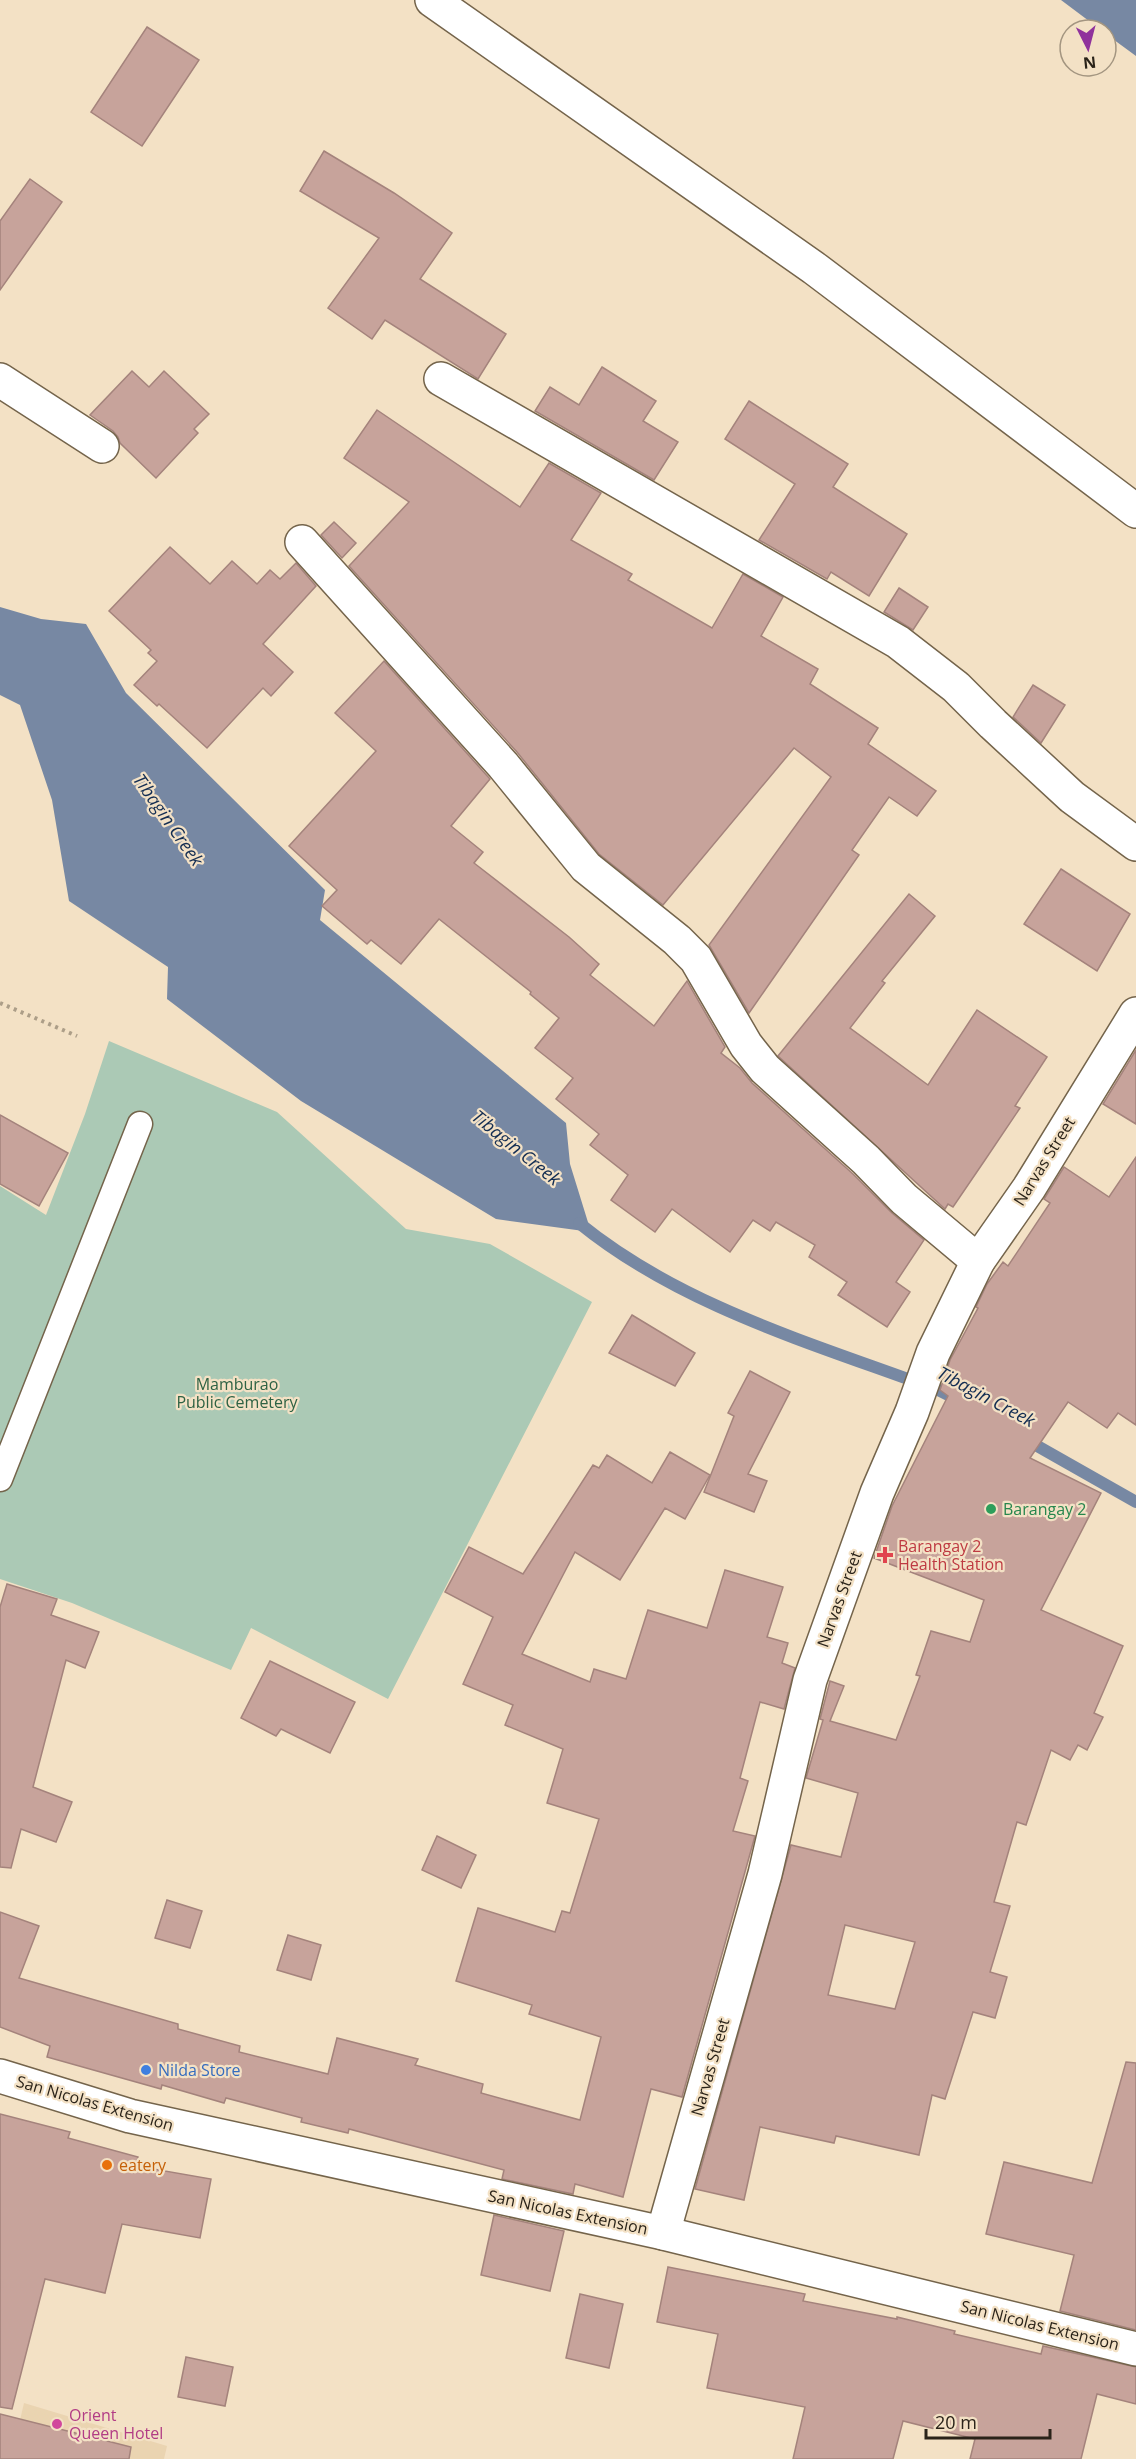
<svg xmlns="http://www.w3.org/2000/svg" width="1136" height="2459" font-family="'Open Sans',sans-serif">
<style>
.built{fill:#ead4b1}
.green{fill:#abc9b5}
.water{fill:#7788a3}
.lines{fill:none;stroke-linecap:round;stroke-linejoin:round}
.stream{stroke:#7788a3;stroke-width:12}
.building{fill:#c7a39b;stroke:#a4837c;stroke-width:1.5;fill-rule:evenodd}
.service-casing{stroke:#74644b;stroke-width:27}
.minor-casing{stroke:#74644b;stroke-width:36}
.path{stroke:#ac9e88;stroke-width:4;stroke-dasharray:3 4.5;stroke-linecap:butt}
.service{stroke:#fff;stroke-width:24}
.minor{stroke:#fff;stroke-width:33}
.leisure-dot{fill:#2e9e5b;stroke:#f3e1c5;stroke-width:2}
.health-dot{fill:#e0444e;stroke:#f3e1c5;stroke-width:2}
.shop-dot{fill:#3f7fe0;stroke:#f3e1c5;stroke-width:2}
.food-dot{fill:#e8710a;stroke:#f3e1c5;stroke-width:2}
.hotel-dot{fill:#d1479c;stroke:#f3e1c5;stroke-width:2}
.labels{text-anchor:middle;stroke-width:4.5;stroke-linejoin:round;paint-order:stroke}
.street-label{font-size:16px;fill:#2a2319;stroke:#f3e1c5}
.park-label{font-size:16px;fill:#2e6244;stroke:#f3e1c5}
.leisure-label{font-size:16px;fill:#27864d;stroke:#f3e1c5;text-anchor:start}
.health-label{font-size:16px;fill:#be3a42;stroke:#f3e1c5;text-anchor:start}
.shop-label{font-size:16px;fill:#366cbe;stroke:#f3e1c5;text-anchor:start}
.food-label{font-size:16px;fill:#c56008;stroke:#f3e1c5;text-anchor:start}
.hotel-label{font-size:16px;fill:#b23c85;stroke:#f3e1c5;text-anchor:start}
.water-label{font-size:18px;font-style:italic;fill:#132d52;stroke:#f3e1c5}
</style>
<rect width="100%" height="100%" fill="#f3e1c5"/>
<!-- built -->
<path class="built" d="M 24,2403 L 167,2446 L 164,2459 L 11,2459 Z"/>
<!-- green -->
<path class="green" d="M 109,1041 L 277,1112 L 406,1229 L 490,1244 L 592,1302 L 388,1699 L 251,1628 L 231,1670 L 72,1603 L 0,1579 L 0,1186 L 46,1215 L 85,1114 Z"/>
<!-- water -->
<g class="water">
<path d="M 1061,0 L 1136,0 L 1136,56 L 1106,34 L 1106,30 L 1101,30 Z"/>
<path d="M 0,607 L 41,619 L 86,624 L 126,693 L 325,890 L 320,920 L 566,1123 L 570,1164 L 591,1232 L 496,1219 L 301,1101 L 167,999 L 168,967 L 69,901 L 52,800 L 20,705 L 0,695 Z"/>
</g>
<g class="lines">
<!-- stream -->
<g class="stream">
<path d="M 579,1223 C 682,1307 815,1344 938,1390 L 958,1400"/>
<path d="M 1025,1439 L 1136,1502"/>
</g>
</g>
<!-- building -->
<g class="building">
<path d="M 147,27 L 199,60 L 142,146 L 91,112 Z"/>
<path d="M 324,151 L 394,193 L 452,233 L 420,279 L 506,334 L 478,379 L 385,320 L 372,339 L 328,308 L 379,238 L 300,191 Z"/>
<path d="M 30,179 L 62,202 L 0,290 L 0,221 Z"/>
<path d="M 602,367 L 656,401 L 643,421 L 678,442 L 654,480 L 535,411 L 550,387 L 579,405 Z"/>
<path d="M 132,371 L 149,387 L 164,371 L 209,414 L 194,429 L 198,433 L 156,478 L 120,443 L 118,437 L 113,431 L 90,415 Z"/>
<path d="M 749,401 L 848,464 L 833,487 L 907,534 L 869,596 L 831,572 L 827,579 L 759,540 L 795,484 L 725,439 Z"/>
<path d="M 377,410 L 520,507 L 549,463 L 601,493 L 571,540 L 632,574 L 628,580 L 712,628 L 743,574 L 783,597 L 761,636 L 818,669 L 810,684 L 878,728 L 868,744 L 936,791 L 917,816 L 889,797 L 852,850 L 859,855 L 749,1013 L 709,945 L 831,777 L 794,748 L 663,905 L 599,854 L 517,752 L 349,566 L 409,502 L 344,458 Z"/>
<path d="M 334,522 L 356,543 L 342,558 L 321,535 Z"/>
<path d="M 170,547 L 210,584 L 232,561 L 257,584 L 270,570 L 280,579 L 296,563 L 316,586 L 263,644 L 293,672 L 271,696 L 263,688 L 207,748 L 159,704 L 157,706 L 134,685 L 157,661 L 148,653 L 151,650 L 109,611 Z"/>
<path d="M 899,588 L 928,607 L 913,630 L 884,612 Z"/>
<path d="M 384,661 L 490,779 L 451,826 L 483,852 L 474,863 L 569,937 L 599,964 L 590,975 L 654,1026 L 687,981 L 725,1047 L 721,1053 L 740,1068 L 752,1083 L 853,1174 L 892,1213 L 924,1240 L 896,1282 L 910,1292 L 887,1327 L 838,1295 L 847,1282 L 809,1257 L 815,1245 L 776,1222 L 770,1231 L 753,1220 L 730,1252 L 672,1209 L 655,1232 L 611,1200 L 628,1175 L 590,1145 L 599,1134 L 556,1099 L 573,1078 L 535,1048 L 559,1018 L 530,994 L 531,992 L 439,919 L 401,964 L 371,940 L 367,944 L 322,906 L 337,890 L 289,846 L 376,751 L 335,713 Z"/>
<path d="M 1033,685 L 1065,705 L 1041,743 L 1013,717 Z"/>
<path d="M 1061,869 L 1130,914 L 1097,971 L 1024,924 Z"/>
<path d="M 909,894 L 935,916 L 882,981 L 885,983 L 850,1028 L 928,1085 L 977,1010 L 1047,1057 L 1015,1106 L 1020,1108 L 985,1160 L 953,1207 L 948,1204 L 945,1209 L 778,1056 Z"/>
<path d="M 1136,1050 L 1136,1124 L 1103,1104 Z"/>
<path d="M 0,1115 L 68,1153 L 39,1206 L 0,1184 Z"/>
<path d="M 1136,1157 L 1136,1425 L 1118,1413 L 1107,1428 L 1068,1402 L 1030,1458 L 1101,1493 L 1041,1610 L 1123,1646 L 1094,1713 L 1103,1717 L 1087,1750 L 1078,1745 L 1070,1760 L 1051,1750 L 1026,1825 L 1017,1822 L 994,1902 L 1010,1906 L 990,1972 L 1007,1977 L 995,2018 L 973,2012 L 945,2099 L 932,2095 L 919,2155 L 836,2136 L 834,2143 L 760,2127 L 744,2200 L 695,2189 L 791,1845 L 841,1857 L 858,1793 L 806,1778 L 823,1720 L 820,1719 L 830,1681 L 844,1686 L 830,1721 L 896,1740 L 920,1676 L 916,1675 L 931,1631 L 970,1642 L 984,1600 L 874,1558 L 892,1506 L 948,1396 L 940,1390 L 950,1360 L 978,1308 L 976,1307 L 987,1284 L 1003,1262 L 1008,1266 L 1050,1203 L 1044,1199 L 1064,1167 L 1109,1197 ZM 845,1925 L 915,1942 L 895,2009 L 828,1995 Z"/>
<path d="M 632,1315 L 695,1353 L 675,1386 L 609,1353 Z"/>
<path d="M 750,1371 L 790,1392 L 748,1474 L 767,1481 L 754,1512 L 704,1492 L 734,1416 L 728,1413 Z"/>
<path d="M 670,1452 L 710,1475 L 685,1519 L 665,1508 L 620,1580 L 575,1552 L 522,1654 L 590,1682 L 594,1669 L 626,1679 L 648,1610 L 707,1628 L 725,1570 L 783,1587 L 767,1637 L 788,1643 L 782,1663 L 795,1668 L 784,1709 L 760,1702 L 740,1778 L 748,1781 L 733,1831 L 755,1836 L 682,2097 L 651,2089 L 623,2197 L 575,2184 L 573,2194 L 502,2179 L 504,2170 L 349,2129 L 348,2133 L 301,2122 L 302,2118 L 226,2098 L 224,2103 L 162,2085 L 161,2089 L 47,2057 L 50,2046 L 0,2027 L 0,1912 L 39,1926 L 19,1978 L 178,2024 L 178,2029 L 240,2046 L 239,2052 L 328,2074 L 337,2038 L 418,2059 L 415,2065 L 483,2084 L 481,2093 L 580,2120 L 601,2037 L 529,2014 L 532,2005 L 456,1981 L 478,1908 L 555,1932 L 562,1911 L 570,1913 L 599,1819 L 547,1803 L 563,1749 L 505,1725 L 513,1705 L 463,1684 L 493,1617 L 445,1592 L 469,1547 L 523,1574 L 593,1465 L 599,1468 L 607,1455 L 652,1483 Z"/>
<path d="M 7,1584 L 57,1599 L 51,1615 L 99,1632 L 85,1668 L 66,1660 L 33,1787 L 72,1802 L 56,1842 L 21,1829 L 11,1868 L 0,1867 L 0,1607 Z"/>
<path d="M 270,1661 L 355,1702 L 330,1753 L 281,1729 L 276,1736 L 241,1718 Z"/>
<path d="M 437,1836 L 476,1855 L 461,1888 L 422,1870 Z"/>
<path d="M 167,1900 L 202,1911 L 190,1948 L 155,1938 Z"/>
<path d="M 288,1935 L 321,1945 L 311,1980 L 277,1970 Z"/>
<path d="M 1126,2062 L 1136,2063 L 1136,2330 L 1060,2311 L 1074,2255 L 986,2234 L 1004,2162 L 1092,2183 Z"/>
<path d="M 0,2114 L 70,2132 L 68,2138 L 138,2157 L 136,2166 L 211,2179 L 200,2238 L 122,2224 L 105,2293 L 45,2279 L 12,2409 L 0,2407 Z"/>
<path d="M 494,2215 L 564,2231 L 550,2291 L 481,2275 Z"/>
<path d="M 668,2267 L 805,2294 L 803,2301 L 897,2319 L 897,2317 L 955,2331 L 954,2334 L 1041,2354 L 1043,2346 L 1136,2367 L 1136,2404 L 1097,2394 L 1081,2459 L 970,2459 L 975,2439 L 903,2421 L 893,2459 L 793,2459 L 805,2407 L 707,2388 L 718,2334 L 657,2322 Z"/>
<path d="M 580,2294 L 623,2304 L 609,2368 L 566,2358 Z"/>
<path d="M 186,2357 L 233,2367 L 225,2406 L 178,2397 Z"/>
<path d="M 0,2414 L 131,2447 L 129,2459 L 0,2459 Z"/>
</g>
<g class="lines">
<defs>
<path id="service" d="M 0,1479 L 140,1124"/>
<g id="minor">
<path d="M 432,0 L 814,268 L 1136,511"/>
<path d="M 441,379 L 898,642 L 956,687 L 993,724 L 1072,797 L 1136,844"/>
<path d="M 0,380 L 102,446"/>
<path d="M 302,542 L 503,765 L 586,867 L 677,940 L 696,959 L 746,1045 L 765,1069 L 866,1160 L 904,1199 L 978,1261"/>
<path d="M 0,2076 L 130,2116 L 663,2233 L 1136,2349"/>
<path d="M 663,2233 L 765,1874 L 810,1680 L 877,1493 L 912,1412 L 933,1353 L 978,1261 L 1029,1188 L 1136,1014"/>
</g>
</defs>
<!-- service casing -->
<use href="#service" class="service-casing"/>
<!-- minor casing -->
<use href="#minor" class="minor-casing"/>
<!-- path -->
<path class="path" d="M 0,1003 L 77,1036"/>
<!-- service -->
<use href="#service" class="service"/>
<!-- minor -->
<use href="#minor" class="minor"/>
</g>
<!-- markers -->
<circle class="leisure-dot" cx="991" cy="1509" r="6"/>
<path class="health-dot" d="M882 1546h6v6h6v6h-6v6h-6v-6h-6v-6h6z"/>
<circle class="shop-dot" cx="146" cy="2070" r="6"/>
<circle class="food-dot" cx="107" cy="2165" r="6"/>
<circle class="hotel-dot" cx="57" cy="2424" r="6"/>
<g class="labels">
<!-- street labels -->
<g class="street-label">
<text transform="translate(1044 1161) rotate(-58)" y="6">Narvas Street</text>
<text transform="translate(839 1599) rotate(-70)" y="6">Narvas Street</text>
<text transform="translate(710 2067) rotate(-74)" y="6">Narvas Street</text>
<text transform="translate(95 2103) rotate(16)" y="6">San Nicolas Extension</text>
<text transform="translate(568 2212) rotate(12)" y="6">San Nicolas Extension</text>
<text transform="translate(1040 2325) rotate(14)" y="6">San Nicolas Extension</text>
</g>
<!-- park labels -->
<g class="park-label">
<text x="237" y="1390">Mamburao<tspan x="237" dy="18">Public Cemetery</tspan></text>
</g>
<!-- leisure labels -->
<g class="leisure-label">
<text x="1003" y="1515">Barangay 2</text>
</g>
<!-- health labels -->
<g class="health-label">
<text x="898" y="1552">Barangay 2<tspan x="898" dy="18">Health Station</tspan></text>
</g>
<!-- shop labels -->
<g class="shop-label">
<text x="158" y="2076">Nilda Store</text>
</g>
<!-- food labels -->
<g class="food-label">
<text x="119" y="2171">eatery</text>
</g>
<!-- hotel labels -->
<g class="hotel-label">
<text x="69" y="2421">Orient<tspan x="69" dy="18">Queen Hotel</tspan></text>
</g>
<!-- water labels -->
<g class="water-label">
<text transform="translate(168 820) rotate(55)" y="6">Tibagin Creek</text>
<text transform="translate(516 1148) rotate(39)" y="6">Tibagin Creek</text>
<text transform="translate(986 1397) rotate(28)" y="6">Tibagin Creek</text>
</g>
</g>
<!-- north arrow -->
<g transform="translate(1088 48) rotate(174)"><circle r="28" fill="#f3e1c5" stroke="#a39580" stroke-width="1.5"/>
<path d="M0-4.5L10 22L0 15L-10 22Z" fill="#90329c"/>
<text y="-9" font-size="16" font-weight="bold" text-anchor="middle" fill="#2a2319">N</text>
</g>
<!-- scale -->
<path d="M926 2429v9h124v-9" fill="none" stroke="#2a2319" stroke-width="3"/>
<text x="935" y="2429" font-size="18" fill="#2a2319" stroke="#f3e1c5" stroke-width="4.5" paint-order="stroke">20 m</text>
</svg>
